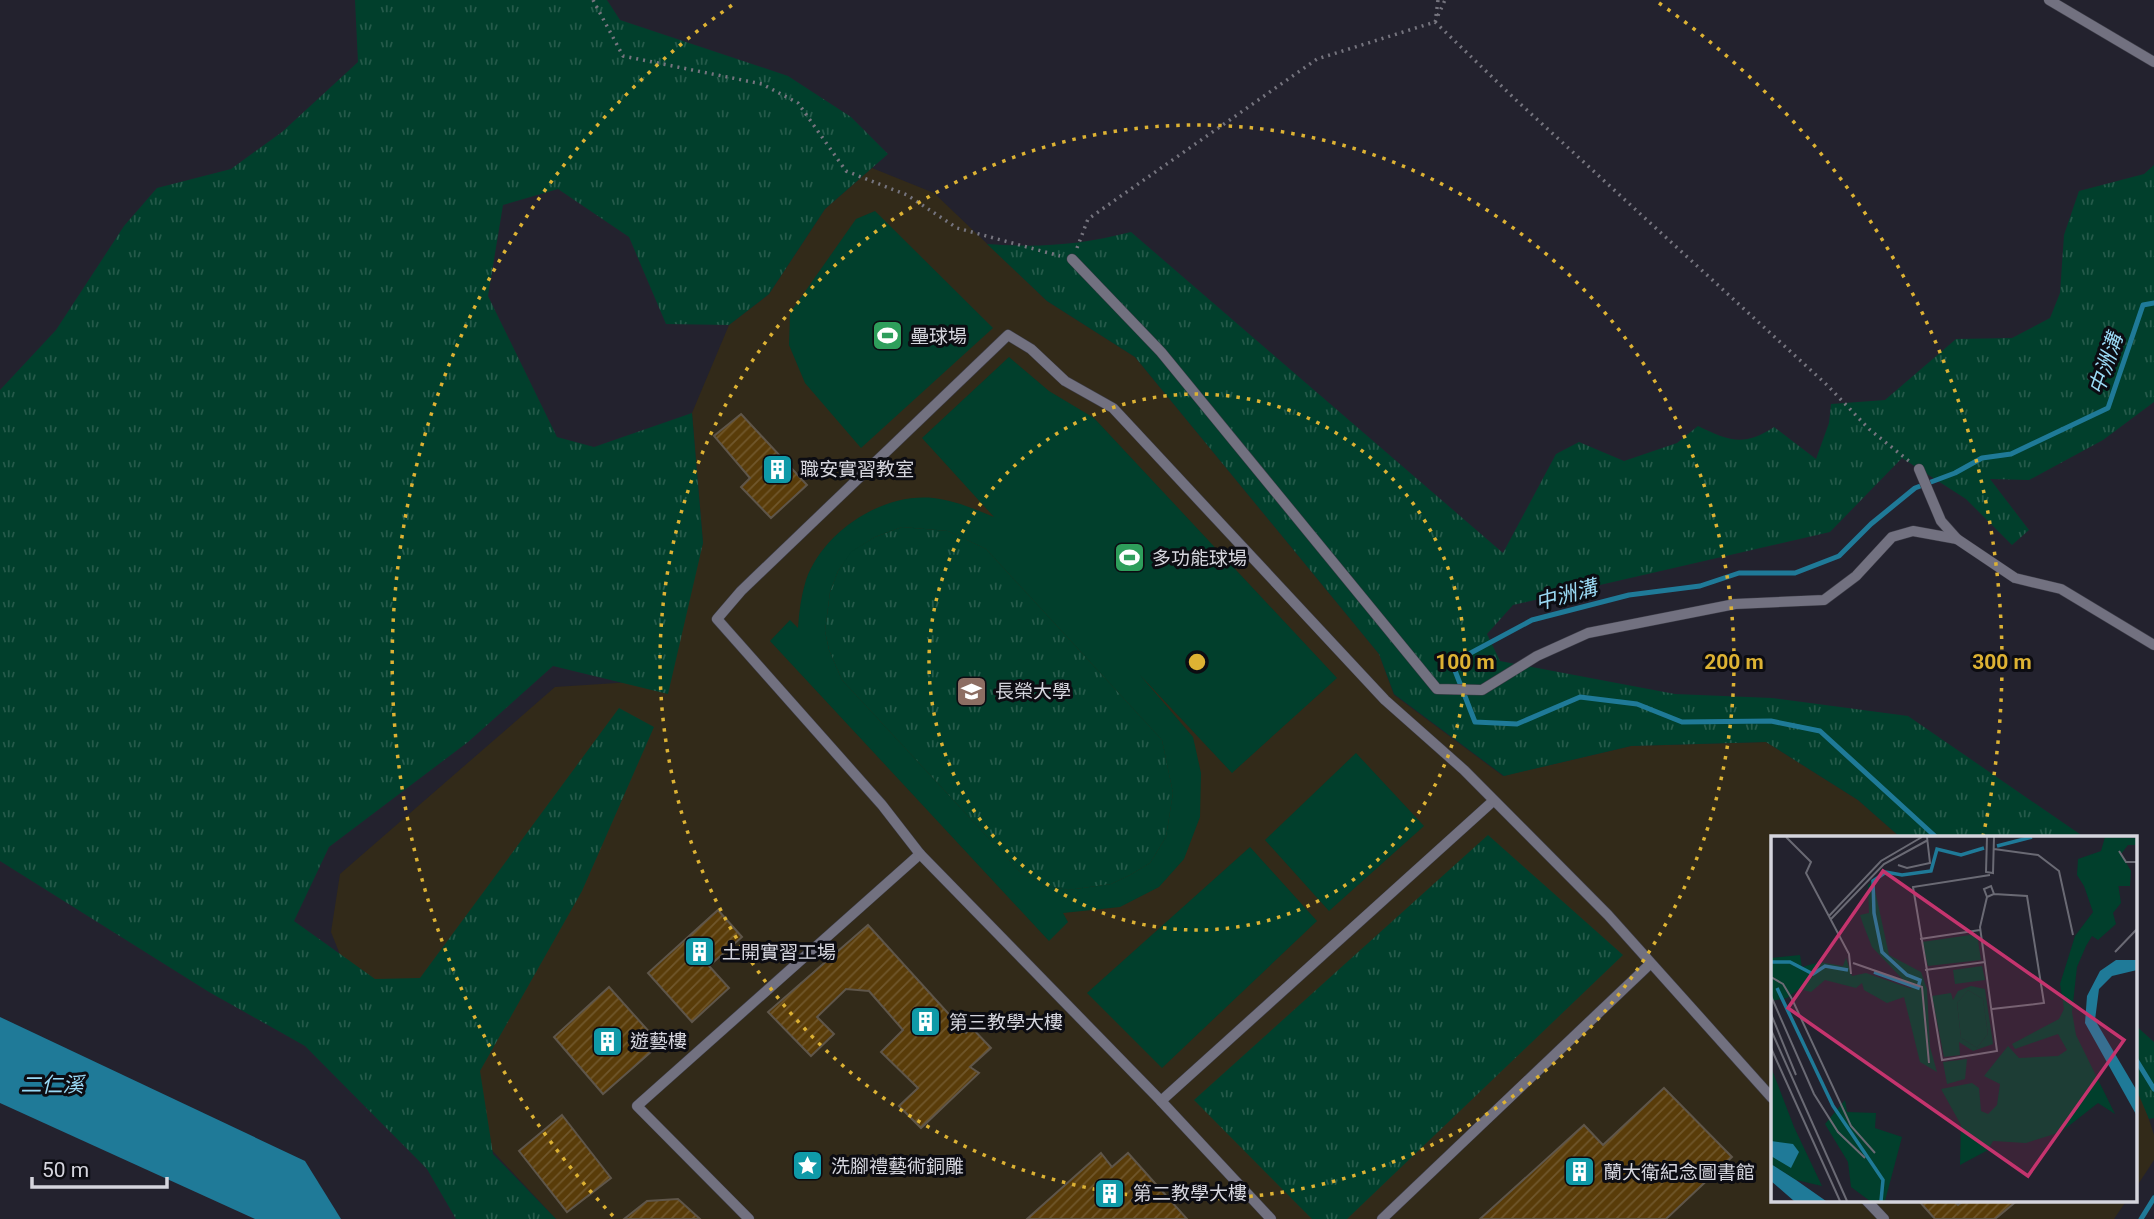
<svg xmlns="http://www.w3.org/2000/svg" width="2154" height="1219" font-family="Roboto,'Noto Sans TC',sans-serif">
<style>
.education{fill:#322a19}
.grass{fill:url(#grass-tufts)}
.pitch{fill:#013f2c;fill-rule:evenodd}
.water{fill:#1f7a98}
.lines{fill:none;stroke-linecap:round;stroke-linejoin:round}
.stream{stroke:#1f7a98;stroke-width:5}
.building{fill:url(#building-hatch);stroke:#5f564a;stroke-width:2}
.lane-casing{stroke:#3c3c46;stroke-width:11}
.path{stroke:#76757f;stroke-width:3.5;stroke-dasharray:2 5;stroke-linecap:butt}
.lane{stroke:#727180;stroke-width:10}
.ring{fill:none;stroke:#ddb233;stroke-width:3.5;stroke-dasharray:3.5 7}
.labels{text-anchor:middle;stroke-width:6;stroke-linejoin:round;paint-order:stroke}
.poi-label{font-size:19px;fill:#d5d5dd;stroke:#0c0c12;text-anchor:start}
.water-label{font-size:21px;font-style:italic;fill:#9ad9f4;stroke:#0c0c12}
.inset-river{fill:none;stroke:#1f7a98;stroke-width:3.5}
.inset-road{fill:none;stroke:#6a6a74;stroke-width:2}
.view{fill:#c5346e;fill-opacity:0.15;stroke:#c5346e;stroke-width:3.5}
.inset-edge{fill:none;stroke:#d5d5dd;stroke-width:3.5}
.centre{fill:#ddb233;stroke:#0c0c12;stroke-width:3.5}
.ring-label{font-size:21px;text-anchor:middle;font-weight:bold;fill:#ddb233;stroke:#0c0c12;stroke-width:6;stroke-linejoin:round;paint-order:stroke}
</style>
<defs>
<pattern id="grass-tufts" width="24" height="20" patternUnits="userSpaceOnUse" patternTransform="scale(1.75)"><rect width="24" height="20" fill="#013f2c"/><path d="M3 7l-1-3M5 7V3M7 7l1-3M15 17l-1-3M17 17v-4M19 17l1-3" fill="none" stroke="#255a4a"/></pattern>
<pattern id="building-hatch" width="6" height="6" patternUnits="userSpaceOnUse" patternTransform="scale(1.75)"><rect width="6" height="6" fill="#593c09"/><path d="M-1 1l2-2M0 6l6-6M5 7l2-2" fill="none" stroke="#70572c"/></pattern>
</defs>
<rect width="100%" height="100%" fill="#23222e"/>
<!-- education -->
<g class="education">
<path d="M 872,168 L 934,193 L 1047,301 L 1135,357 L 1379,654 L 1394,695 L 1503,776 L 1631,746 L 1766,742 L 1858,800 L 1900,837 L 1772,838 L 1772,1200 L 2127,1200 L 2116,1216 L 2114,1219 L 556,1219 L 363,1012 L 331,932 L 340,874 L 555,687 L 663,680 L 703,543 L 692,413 L 729,325 L 769,294 L 825,209 Z"/>
<path d="M 2135,1086 L 2141,1095 L 2154,1135 L 2154,1160 L 2135,1189 Z"/>
</g>
<!-- grass -->
<g class="grass">
<path d="M 355,0 L 607,0 L 620,20 L 788,76 L 851,117 L 888,154 L 825,209 L 769,294 L 729,325 L 666,324 L 629,237 L 558,189 L 503,205 L 488,296 L 557,437 L 594,447 L 692,413 L 703,543 L 668,694 L 553,666 L 468,742 L 329,847 L 294,921 L 375,979 L 420,978 L 619,708 L 654,727 L 582,891 L 480,1071 L 493,1154 L 556,1219 L 456,1219 L 427,1169 L 305,1046 L 209,992 L 0,861 L 0,390 L 56,330 L 124,226 L 157,188 L 231,169 L 282,132 L 358,62 Z"/>
<path d="M 2154,165 L 2154,402 L 2103,440 L 2029,480 L 1990,479 L 2029,530 L 2012,545 L 1966,499 L 1902,458 L 1830,532 L 1513,605 L 1487,634 L 1500,661 L 1675,694 L 1772,698 L 1908,716 L 2084,837 L 1900,837 L 1858,800 L 1766,742 L 1631,746 L 1504,776 L 1394,694 L 1379,654 L 1135,357 L 1047,301 L 987,244 C 1040,248 1079,245 1131,232 L 1503,553 L 1556,454 L 1579,442 L 1624,461 L 1677,443 L 1698,426 C 1729,441 1744,447 1774,427 L 1816,459 L 1829,423 L 1831,404 L 1885,400 L 1956,339 L 2012,338 L 2050,318 L 2060,293 L 2064,235 L 2079,191 L 2144,174 Z"/>
<path d="M 902,527 L 948,531 L 986,549 L 1162,740 L 1173,793 L 1166,837 L 1150,863 L 1130,875 L 1111,884 L 1068,890 L 1048,886 L 1021,873 L 842,680 L 829,650 L 825,631 L 830,592 L 838,571 L 850,552 L 875,537 Z"/>
<path d="M 1488,835 L 1623,955 L 1347,1219 L 1312,1219 L 1194,1100 Z"/>
<path d="M 2135,1025 L 2154,1042 L 2154,1118 L 2149,1119 L 2135,1086 Z"/>
</g>
<!-- pitch -->
<g class="pitch">
<path d="M 875,211 L 993,328 L 861,448 L 805,383 L 789,345 L 790,313 L 856,219 Z"/>
<path d="M 1009,357 L 1049,391 L 1094,418 L 1337,678 L 1232,773 L 1140,675 L 1193,737 L 1201,773 L 1200,817 L 1184,859 L 1159,887 L 1120,907 L 1063,913 L 1068,922 L 1049,941 L 770,641 L 790,620 L 798,628 C 799,612 801,596 806,580 C 823,532 881,493 933,498 C 953,500 975,509 994,517 L 922,438 ZM 902,527 L 948,531 L 986,549 L 1162,740 L 1173,793 L 1166,837 L 1150,863 L 1130,875 L 1111,884 L 1068,890 L 1048,886 L 1021,873 L 842,680 L 829,650 L 825,631 L 830,592 L 838,571 L 851,552 L 875,537 Z"/>
<path d="M 1356,753 L 1424,826 L 1329,911 L 1265,840 Z"/>
<path d="M 1250,847 L 1317,921 L 1162,1068 L 1087,993 Z"/>
</g>
<!-- water -->
<path class="water" d="M 0,1017 L 305,1161 L 341,1219 L 255,1219 L 0,1103 Z"/>
<g class="lines">
<!-- stream -->
<g class="stream">
<path d="M 1937,838 L 1820,731 L 1771,721 L 1682,722 L 1637,704 L 1580,697 L 1517,724 L 1475,722 L 1452,663 L 1532,620 L 1629,595 L 1700,586 L 1739,573 L 1795,573 L 1839,556 L 1871,524 L 1915,488 L 1955,473 L 1982,458 L 2011,454 L 2108,408 L 2143,305 L 2154,303"/>
<path d="M 2135,1058 L 2154,1089"/>
<path d="M 2141,1219 L 2154,1198"/>
</g>
</g>
<!-- building -->
<g class="building">
<path d="M 741,414 L 807,485 L 771,518 L 741,487 L 750,478 L 714,436 Z"/>
<path d="M 718,910 L 742,937 L 709,966 L 729,988 L 692,1022 L 648,973 Z"/>
<path d="M 868,925 L 966,1033 L 971,1027 L 991,1048 L 970,1067 L 979,1073 L 921,1128 L 899,1106 L 918,1088 L 881,1052 L 903,1030 L 869,991 L 846,989 L 817,1017 L 834,1034 L 811,1056 L 768,1012 Z"/>
<path d="M 609,987 L 660,1044 L 603,1094 L 554,1037 Z"/>
<path d="M 1664,1088 L 1732,1157 L 1666,1219 L 1480,1219 L 1584,1125 L 1603,1145 Z"/>
<path d="M 562,1115 L 611,1178 L 567,1212 L 519,1151 Z"/>
<path d="M 1101,1153 L 1112,1167 L 1128,1153 L 1187,1219 L 1027,1219 Z"/>
<path d="M 678,1199 L 700,1219 L 624,1219 L 647,1201 Z"/>
<path d="M 1918,1200 L 1953,1200 L 1958,1205 L 1965,1200 L 2018,1200 L 1995,1219 L 1935,1219 Z"/>
</g>
<g class="lines">
<defs>
<g id="lane">
<path d="M 2049,0 L 2154,62"/>
<path d="M 1072,259 L 1161,352 L 1437,689 L 1482,690 L 1537,656 L 1588,633 L 1735,604 L 1824,600 L 1856,576 L 1892,537 L 1913,531 L 1957,539"/>
<path d="M 1919,469 L 1941,521 L 1957,539 L 2015,578 L 2061,589 L 2154,645"/>
<path d="M 1161,1101 L 1492,802"/>
<path d="M 1866,1200 L 1884,1219"/>
<path d="M 749,1219 L 637,1106 L 920,854"/>
<path d="M 1271,1219 L 1161,1101 L 920,854 L 882,805 L 717,619 L 741,591 L 1008,335 L 1031,349 L 1065,381 L 1113,408 L 1385,700 L 1464,770 L 1608,915 L 1772,1098"/>
<path d="M 1382,1219 L 1650,964"/>
</g>
</defs>
<!-- lane casing -->
<use href="#lane" class="lane-casing"/>
<!-- path -->
<g class="path">
<path d="M 593,0 L 623,56 L 762,84 L 798,103 L 846,171 L 907,195 L 957,228 L 1060,256"/>
<path d="M 1436,16 L 1438,0"/>
<path d="M 1435,22 L 1445,0"/>
<path d="M 1077,248 L 1088,219 L 1317,59 L 1435,22 L 1516,100 L 1827,385 L 1869,429 L 1909,461"/>
</g>
<!-- lane -->
<use href="#lane" class="lane"/>
</g>
<!-- distance rings -->
<g class="ring">
<circle cx="1197" cy="662" r="268"/>
<circle cx="1197" cy="662" r="537"/>
<path d="M613 1216A805 805 0 0 1 735 3M1659 3A805 805 0 0 1 1983 836"/>
</g>
<!-- icons -->
<defs>
<symbol id="stadium-square" viewBox="-11 -11 22 22"><rect x="-9" y="-9" width="18" height="18" rx="4" fill="#2e9e5b" stroke="#0c0c12"/><path d="M0-5a6.5 5 0 1 0 0 10a6.5 5 0 1 0 0-10ZM-3.5-1.8h7v3.6h-7Z" fill="#fff"/></symbol>
<symbol id="building-square" viewBox="-11 -11 22 22"><rect x="-9" y="-9" width="18" height="18" rx="4" fill="#0f9aa8" stroke="#0c0c12"/><path d="M-4-6H4V6H1V3H-1V6H-4ZM-2.5-4.3h1.7v1.8h-1.7ZM.8-4.3h1.7v1.8H.8ZM-2.5-1h1.7V.8h-1.7ZM.8-1h1.7V.8H.8Z" fill="#fff"/></symbol>
<symbol id="university-square" viewBox="-11 -11 22 22"><rect x="-9" y="-9" width="18" height="18" rx="4" fill="#8d6e63" stroke="#0c0c12"/><path d="M0-5L7-2L0 1L-7-2ZM-4 1L0 2.5L4 1V4Q0 6-4 4Z" fill="#fff"/></symbol>
<symbol id="sight-square" viewBox="-11 -11 22 22"><rect x="-9" y="-9" width="18" height="18" rx="4" fill="#0f9aa8" stroke="#0c0c12"/><path d="M0-6L1.8-2.2L6-1.7L2.9 1.2L3.7 5.4L0 3.3L-3.7 5.4L-2.9 1.2L-6-1.7L-1.8-2.2Z" fill="#fff"/></symbol>
</defs>
<g fill-rule="evenodd">
<use href="#stadium-square" x="870" y="318" width="35" height="35"/>
<use href="#building-square" x="760" y="452" width="35" height="35"/>
<use href="#stadium-square" x="1112" y="540" width="35" height="35"/>
<use href="#university-square" x="954" y="674" width="35" height="35"/>
<use href="#building-square" x="682" y="934" width="35" height="35"/>
<use href="#building-square" x="908" y="1004" width="35" height="35"/>
<use href="#building-square" x="590" y="1024" width="35" height="35"/>
<use href="#sight-square" x="790" y="1148" width="35" height="35"/>
<use href="#building-square" x="1562" y="1154" width="35" height="35"/>
<use href="#building-square" x="1092" y="1176" width="35" height="35"/>
</g>
<g class="labels">
<!-- poi labels -->
<g class="poi-label">
<text x="910" y="343">壘球場</text>
<text x="800" y="476">職安實習教室</text>
<text x="1152" y="565">多功能球場</text>
<text x="995" y="698">長榮大學</text>
<text x="722" y="959">土開實習工場</text>
<text x="949" y="1029">第三教學大樓</text>
<text x="630" y="1048">遊藝樓</text>
<text x="831" y="1173">洗腳禮藝術銅雕</text>
<text x="1603" y="1179">蘭大衛紀念圖書館</text>
<text x="1133" y="1200">第二教學大樓</text>
</g>
<!-- water labels -->
<g class="water-label">
<text transform="translate(2106 364) rotate(-71)" y="7">中洲溝</text>
<text transform="translate(1566 595) rotate(-15)" y="7">中洲溝</text>
<text x="52" y="1092">二仁溪</text>
</g>
</g>
<!-- overview -->
<g transform="translate(1771 836)">
<rect width="366" height="366" fill="#23222e"/>
<path d="M 102,45 L 118,119 L 150,136 L 156,153 L 159,211 L 166,236 L 149,226 L 133,161 L 116,167 L 93,154 L 91,147 L 85,152 L 54,144 L 40,156 L 28,153 L 16,162 L 0,165 L 0,122 L 29,119 L 31,131 L 49,126 L 72,130 L 75,122 L 81,140 L 95,137 L 141,153 L 101,111 L 92,88 L 89,79 L 98,77 L 97,49 ZM 347,47 L 350,67 L 342,77 L 345,88 L 327,104 L 321,100 L 315,110 L 306,131 L 301,176 L 305,199 L 344,278 L 327,267 L 290,296 L 255,307 L 222,305 L 217,314 L 189,329 L 190,289 L 170,253 L 201,247 L 208,252 L 210,275 L 217,278 L 226,269 L 229,248 L 213,240 L 237,210 L 248,222 L 287,220 L 296,214 L 287,198 L 244,213 L 241,208 L 288,183 L 293,173 L 289,148 L 304,100 L 322,76 L 313,50 ZM 206,98 L 210,124 L 157,130 L 151,106 ZM 197,154 L 212,163 L 217,198 L 206,212 L 190,202 L 186,167 ZM 0,231 L 23,291 L 51,350 L 25,344 L 0,328 ZM 74,264 L 76,276 L 105,277 L 104,292 L 131,301 L 114,365 L 99,365 L 80,351 L 77,326 L 54,288 Z" fill="#013f2c"/>
<path d="M 334,1 L 366,2 L 366,9 L 357,9 L 350,18 L 360,35 L 359,50 L 313,50 L 306,39 L 307,23 L 330,15 Z" fill="#013f2c"/>
<path d="M 211,130 L 214,144 L 184,148 L 182,134 ZM 200,150 L 214,153 L 222,208 L 202,215 L 188,206 L 189,219 L 173,221 L 161,160 L 180,157 L 182,164 L 187,155 ZM 197,154 L 212,163 L 217,198 L 206,212 L 190,202 L 186,167 ZM 196,223 L 194,243 L 176,248 L 172,226 Z" fill="#013f2c" fill-rule="evenodd"/>
<path d="M 345,124 L 366,124 L 366,134 L 341,140 L 328,153 L 324,184 L 366,255 L 366,280 L 314,187 L 316,160 L 329,135 ZM 0,305 L 22,308 L 28,316 L 20,332 L 0,320 ZM 0,328 L 25,344 L 55,365 L 23,365 L 0,345 Z" fill="#1f7a98"/>
<path class="inset-river" d="M 226,10 L 261,1M 1,126 L 19,126 L 42,138 L 54,130 L 77,134M 103,136 L 147,152 L 149,144 L 136,139 L 111,116 L 103,77 L 102,45 L 115,36 L 131,39 L 160,35 L 166,13 L 190,19 L 213,12M 6,152 L 62,270 L 112,344 L 110,365"/>
<path class="inset-road" d="M 15,1 L 40,26 L 35,37 L 78,118 L 80,138M 216,1 L 215,36 L 222,37 L 223,1M 223,13 L 267,19 L 288,35 L 302,99M 348,15 L 355,26 L 366,26M 127,29 L 136,32 L 159,27 L 156,1M 216,61 L 223,58 L 220,50 L 213,53 L 216,61 L 209,91 L 226,215 L 171,224 L 142,51 L 219,39M 58,80 L 110,25 L 151,1M 60,83 L 113,28 L 157,4M 149,103 L 209,94M 344,116 L 366,93M 82,127 L 151,151 L 158,227M 154,134 L 214,126M 0,141 L 12,148 L 21,163 L 80,290 L 104,317M 0,160 L 43,258 L 67,296 L 94,322M 221,173 L 273,167 L 256,60 L 223,58M 0,178 L 25,239M 0,194 L 76,365M 0,212 L 69,365"/>
<path class="view" d="M 112,35 L 353,204 L 257,340 L 17,172 Z"/>
<rect width="366" height="366" class="inset-edge"/>
</g>
<circle cx="1197" cy="662" r="10" class="centre"/>
<g class="ring-label">
<text x="1465" y="669">100 m</text>
<text x="1734" y="669">200 m</text>
<text x="2002" y="669">300 m</text>
</g>
<!-- scale -->
<path d="M32 1177v10h135v-10" fill="none" stroke="#d5d5dd" stroke-width="3.5"/>
<text x="42" y="1177" font-size="21" fill="#d5d5dd" stroke="#0c0c12" stroke-width="5" paint-order="stroke">50 m</text>
</svg>
